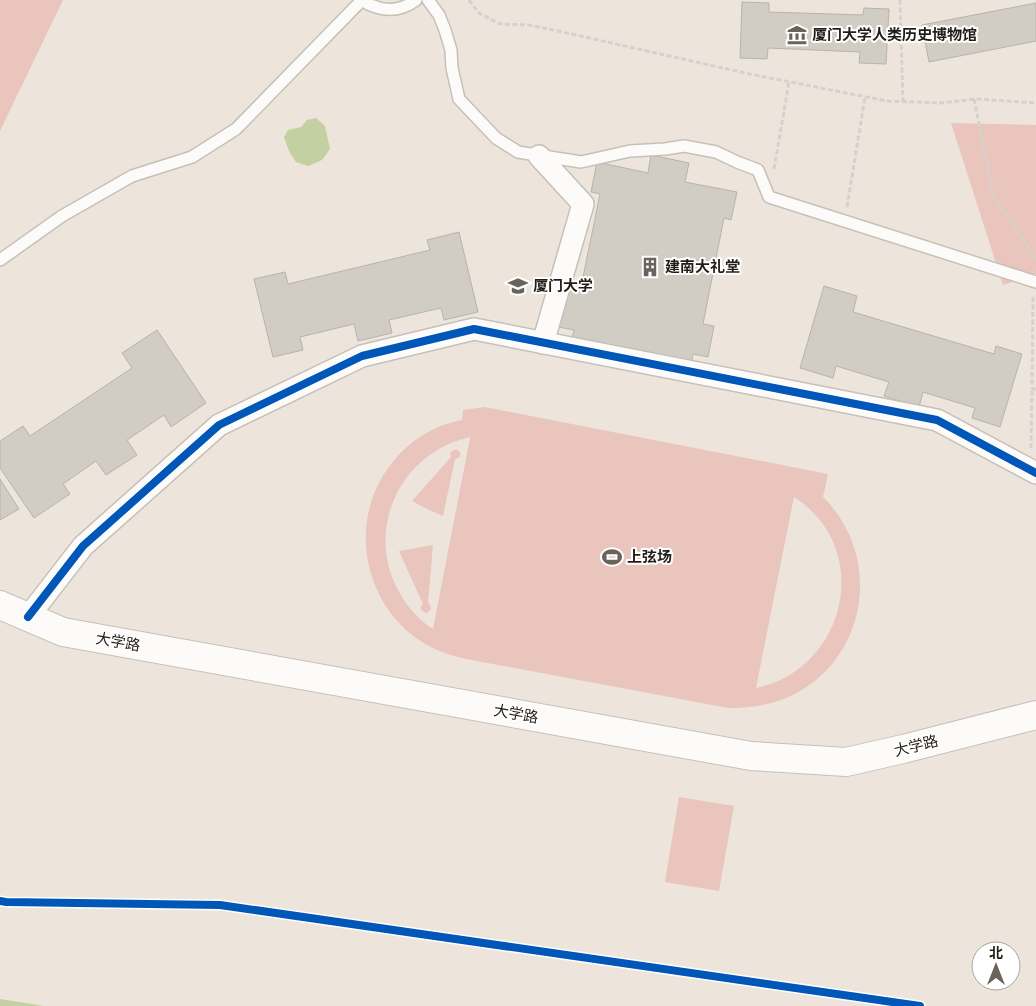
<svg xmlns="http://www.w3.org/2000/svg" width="1036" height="1006" font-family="Barlow,'Noto Sans SC',sans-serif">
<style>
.green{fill:#e9c5bd;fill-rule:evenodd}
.water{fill:#c3d0a1}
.building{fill:#d1cdc4;stroke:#b8b3ab}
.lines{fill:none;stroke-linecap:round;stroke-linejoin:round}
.lane-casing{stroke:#c6c0b8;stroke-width:14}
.street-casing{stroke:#c6c0b8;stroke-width:24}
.secondary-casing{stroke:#c6c0b8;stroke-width:30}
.path{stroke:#d4d2cf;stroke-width:3;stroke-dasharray:5 2.5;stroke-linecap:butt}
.lane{stroke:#fcfbfa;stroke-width:11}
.street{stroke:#fcfbfa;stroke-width:21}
.secondary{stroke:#fcfbfa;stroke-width:28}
.cycleway-casing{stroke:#fff;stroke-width:11}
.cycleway{stroke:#0057b8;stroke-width:8}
.labels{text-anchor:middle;stroke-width:4;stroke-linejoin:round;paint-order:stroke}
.poi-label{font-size:15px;font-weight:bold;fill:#221d17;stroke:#fff;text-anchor:start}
.street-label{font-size:15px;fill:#221d17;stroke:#fff}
</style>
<rect width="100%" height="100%" fill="#ede5db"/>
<!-- green -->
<g class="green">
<path d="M 0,0 L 63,0 L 0,131 Z"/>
<path d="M 951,123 L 1036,125 L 1036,274 L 1003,285 Z"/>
<path d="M 485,407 L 828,474 L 823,497 C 887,560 865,669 781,700 C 764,706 746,708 728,708 L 466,659 C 443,654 422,645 405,629 C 359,586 352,512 392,463 C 409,441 434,425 462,420 L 463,410 ZM 470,437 L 470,438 L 433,629 C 417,619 404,603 396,586 C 366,524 403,452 470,437 ZM 794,497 C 874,548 847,669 756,688 Z"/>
<path d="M 456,449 L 460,452 C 461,457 459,458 455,459 L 443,516 L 427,509 L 412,501 L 451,457 L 450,454 L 452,451 Z"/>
<path d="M 433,545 L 428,603 L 430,605 L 431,609 L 428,612 L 425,613 L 421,610 L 421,606 L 423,604 L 399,551 Z"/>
<path d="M 679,797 L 734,806 L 719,891 L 665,882 Z"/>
</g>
<!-- water -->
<g class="water">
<path d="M 316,118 L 325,126 L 330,149 L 322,160 L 308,166 L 296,162 L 289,151 L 284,137 L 288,130 L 301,127 L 307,120 Z"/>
<path d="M 0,999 L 44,1006 L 0,1006 Z"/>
</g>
<!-- building -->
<g class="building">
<path d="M 742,2 L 769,3 L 769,12 L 863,15 L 864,8 L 889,9 L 886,64 L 859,63 L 860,52 L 768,48 L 767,59 L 740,58 Z"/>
<path d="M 1036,3 L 1036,41 L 929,62 L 922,25 Z"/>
<path d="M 651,155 L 689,163 L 685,182 L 737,192 L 731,220 L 724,218 L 703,324 L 714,326 L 708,357 L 693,354 L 691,366 L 571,342 L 574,330 L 558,327 L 566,289 L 580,292 L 600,194 L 591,192 L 597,162 L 648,173 Z"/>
<path d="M 459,232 L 478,312 L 444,320 L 441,308 L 389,320 L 392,333 L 358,341 L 354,324 L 300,337 L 303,350 L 273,357 L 254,279 L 285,272 L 288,284 L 430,250 L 427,240 Z"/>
<path d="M 824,286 L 857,296 L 853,312 L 994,354 L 996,346 L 1022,354 L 1000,427 L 972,418 L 975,408 L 923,392 L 919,407 L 884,396 L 889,382 L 836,366 L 833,378 L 800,368 Z"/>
<path d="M 157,330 L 206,403 L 171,427 L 164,415 L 127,440 L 137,455 L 106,475 L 96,461 L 63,484 L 70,494 L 34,518 L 0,468 L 0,441 L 23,426 L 30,436 L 132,368 L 122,353 Z"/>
<path d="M 0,479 L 19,509 L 0,520 Z"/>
</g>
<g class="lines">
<defs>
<g id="lane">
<path d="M 361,0 C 379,11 397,14 416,0"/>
<path d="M 428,0 L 439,15 L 445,30 L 451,50 L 452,68 L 459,99 L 496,138 L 518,152 L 581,162 L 630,151 L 665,149 L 684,146 L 716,152 L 737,162 L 758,170 L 769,197 L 1036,282"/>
<path d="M 0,260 L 62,216 L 132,176 L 192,157 L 236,129 L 361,1"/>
</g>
<g id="street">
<path d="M 539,156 L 583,204 L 543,343"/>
<path d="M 28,617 L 83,546 L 219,425 L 362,356 L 474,329 L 937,420 L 1036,473"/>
</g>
<path id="secondary" d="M 0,605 L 63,632 L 751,756 L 846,762 L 903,749 L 1036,715"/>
</defs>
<!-- lane casing -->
<use href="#lane" class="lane-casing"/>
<!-- street casing -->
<use href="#street" class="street-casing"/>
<!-- secondary casing -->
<use href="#secondary" class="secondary-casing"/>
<!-- path -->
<g class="path">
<path d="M 469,0 L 479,13 L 500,24 L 529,25 L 558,31 L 745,73 L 887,101 L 941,103 L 976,99 L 1036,103"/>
<path d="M 900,0 L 903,102"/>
<path d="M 974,99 L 993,195 L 1036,259"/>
<path d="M 774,169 L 789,82"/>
<path d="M 847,207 L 865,97"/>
<path d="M 1033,297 L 1032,388 L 1036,390"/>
<path d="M 1031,448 L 1032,388"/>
</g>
<!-- lane -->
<use href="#lane" class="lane"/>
<!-- street -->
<use href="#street" class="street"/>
<!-- secondary -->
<use href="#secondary" class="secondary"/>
<defs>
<g id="cycleway">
<path d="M 28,617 L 83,546 L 219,425 L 362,356 L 474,329 L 937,420 L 1036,473"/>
<path d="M 0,901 L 6,902 L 220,905 L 920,1006"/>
</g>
</defs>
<!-- cycleway casing -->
<use href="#cycleway" class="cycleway-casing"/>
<!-- cycleway -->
<use href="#cycleway" class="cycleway"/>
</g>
<!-- icons -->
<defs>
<symbol id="museum-bare" viewBox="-9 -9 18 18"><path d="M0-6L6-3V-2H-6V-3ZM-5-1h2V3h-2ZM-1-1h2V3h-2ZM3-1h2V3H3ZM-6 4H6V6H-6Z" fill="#69635c" stroke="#fff" stroke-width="2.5" paint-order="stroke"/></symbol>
<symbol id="building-bare" viewBox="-9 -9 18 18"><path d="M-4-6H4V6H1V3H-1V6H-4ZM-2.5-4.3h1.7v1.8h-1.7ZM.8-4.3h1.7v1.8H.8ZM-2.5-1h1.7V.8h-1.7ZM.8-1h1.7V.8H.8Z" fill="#69635c" stroke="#fff" stroke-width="2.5" paint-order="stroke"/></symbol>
<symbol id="university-bare" viewBox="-9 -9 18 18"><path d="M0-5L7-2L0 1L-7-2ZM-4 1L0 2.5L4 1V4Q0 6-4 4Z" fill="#69635c" stroke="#fff" stroke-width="2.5" paint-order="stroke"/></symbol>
<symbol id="stadium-bare" viewBox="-9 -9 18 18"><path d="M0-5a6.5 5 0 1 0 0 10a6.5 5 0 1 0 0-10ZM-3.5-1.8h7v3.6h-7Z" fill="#69635c" stroke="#fff" stroke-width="2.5" paint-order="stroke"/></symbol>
</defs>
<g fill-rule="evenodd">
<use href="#museum-bare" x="783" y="21" width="28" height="28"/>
<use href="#building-bare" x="636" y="253" width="28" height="28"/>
<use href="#university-bare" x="504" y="272" width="28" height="28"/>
<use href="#stadium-bare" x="598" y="543" width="28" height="28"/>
</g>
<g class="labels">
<!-- poi labels -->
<g class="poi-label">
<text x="812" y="40">厦门大学人类历史博物馆</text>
<text x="665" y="272">建南大礼堂</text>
<text x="533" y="291">厦门大学</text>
<text x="627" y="562">上弦场</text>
</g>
<!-- street labels -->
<g class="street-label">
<text transform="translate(118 642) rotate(10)" y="5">大学路</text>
<text transform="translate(516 714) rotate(10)" y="5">大学路</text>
<text transform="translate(916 746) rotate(-14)" y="5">大学路</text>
</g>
</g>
<!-- north arrow -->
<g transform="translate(996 966)"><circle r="24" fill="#ffffff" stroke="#a7a5a2"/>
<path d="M0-4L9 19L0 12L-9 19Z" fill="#69635c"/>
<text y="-8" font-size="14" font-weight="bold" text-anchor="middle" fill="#221d17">北</text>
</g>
</svg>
